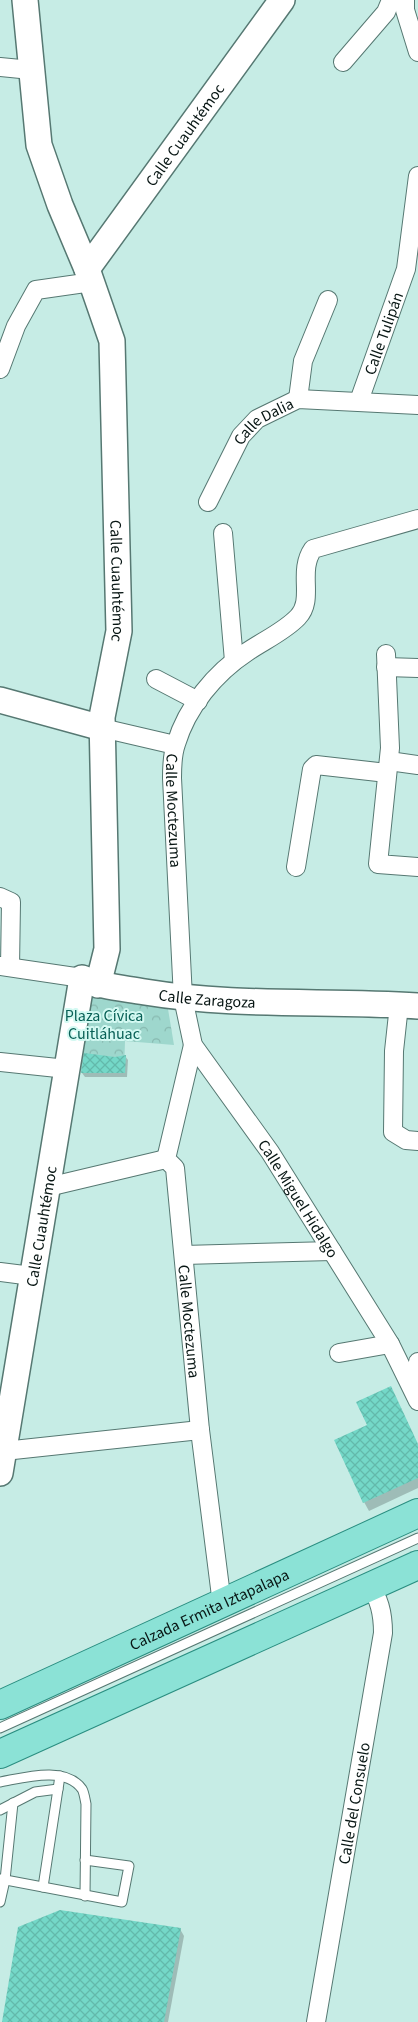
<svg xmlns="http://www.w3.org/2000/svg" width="418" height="2022" font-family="'Source Sans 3',sans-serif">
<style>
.park{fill:url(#park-crowns)}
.shadow{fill:#0003}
.building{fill:url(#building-cross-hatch)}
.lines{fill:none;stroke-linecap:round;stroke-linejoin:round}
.lane-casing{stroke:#567872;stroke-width:11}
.street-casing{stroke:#567872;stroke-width:20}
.secondary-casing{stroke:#567872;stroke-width:28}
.primary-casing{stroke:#2a8e81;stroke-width:30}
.lane{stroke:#fff;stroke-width:9}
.street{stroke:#fff;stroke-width:18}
.secondary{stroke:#fff;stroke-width:25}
.primary{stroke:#8be2d6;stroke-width:28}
.labels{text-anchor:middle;stroke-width:4;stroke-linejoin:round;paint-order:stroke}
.street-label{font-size:16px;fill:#081614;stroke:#d3f9f2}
.park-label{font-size:16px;fill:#086056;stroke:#d3f9f2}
</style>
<defs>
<pattern id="park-crowns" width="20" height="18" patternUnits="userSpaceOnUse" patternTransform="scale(1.25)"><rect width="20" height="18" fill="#9ed7cd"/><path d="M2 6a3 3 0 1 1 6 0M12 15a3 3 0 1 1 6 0" fill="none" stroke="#87b8af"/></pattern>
<pattern id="building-cross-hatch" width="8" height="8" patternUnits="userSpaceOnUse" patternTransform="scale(1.25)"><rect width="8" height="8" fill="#74d8c8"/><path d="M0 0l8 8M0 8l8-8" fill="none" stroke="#63b9ab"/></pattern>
</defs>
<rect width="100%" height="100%" fill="#c6ece5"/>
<!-- park -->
<path class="park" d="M 93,997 L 167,1003 L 174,1045 L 125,1041 L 124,1073 L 73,1070 L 87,998 Z"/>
<!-- shadow -->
<g class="shadow">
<path d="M 85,1055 L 115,1058 L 125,1056 L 128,1060 L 127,1077 L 85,1077 L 82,1073 Z"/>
<path d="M 368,1426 L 418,1445 L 418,1488 L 369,1511 L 364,1502 Z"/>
<path d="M 180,1929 L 184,1936 L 168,2022 L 3,2022 Z"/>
</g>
<!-- building -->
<g class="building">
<path d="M 84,1053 L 115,1057 L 126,1055 L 125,1073 L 81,1073 Z"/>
<path d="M 391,1386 L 418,1444 L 418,1478 L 363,1503 L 334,1440 L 367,1425 L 356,1402 Z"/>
<path d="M 60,1910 L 181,1928 L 164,2022 L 2,2022 L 18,1927 Z"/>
</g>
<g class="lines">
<defs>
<g id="lane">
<path d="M 0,1728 L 418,1538"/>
<path d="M 0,1782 C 23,1778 65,1765 82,1789 C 84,1792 85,1799 86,1804 L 85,1896"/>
<path d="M 0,1810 L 35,1792 L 58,1789"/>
<path d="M 0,1879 L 122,1902 L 129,1866 L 85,1860"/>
<path d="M 43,1887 L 60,1776"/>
<path d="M 0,1902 L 5,1880 L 13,1803"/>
</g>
<g id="street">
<path d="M 405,0 L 405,10 L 418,52"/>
<path d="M 343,62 L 386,12 L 391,0"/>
<path d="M 0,67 L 31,70"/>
<path d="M 0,369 L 16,326 L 36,290 L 92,282"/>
<path d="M 298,399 L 303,361 L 328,300"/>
<path id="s1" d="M 359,401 L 406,269 L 418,176"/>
<path id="s2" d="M 208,502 L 241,436 L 257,419 L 298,399 L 418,405"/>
<path id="s3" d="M 418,519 L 313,549 C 297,572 315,599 298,617 C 285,631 263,641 247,652 C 215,673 187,707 176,744 C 172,755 172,767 172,778 L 183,998 L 193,1045 L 270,1152 L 390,1344 L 418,1401"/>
<path d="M 223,533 L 234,661"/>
<path d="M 386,654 L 390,748 L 378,864 L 418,867"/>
<path d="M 386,667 L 418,668"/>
<path d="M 156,679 L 198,701"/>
<path d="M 102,728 L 175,745"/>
<path d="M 389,761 L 418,765"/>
<path d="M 296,867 L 312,769 L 316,765 L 387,773"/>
<path d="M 0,897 L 11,902 L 10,967"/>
<path d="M 0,966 L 82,978"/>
<path d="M 399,1005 L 394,1051 L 393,1132 L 406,1140 L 418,1141"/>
<path id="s4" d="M 193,1045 L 166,1159 L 175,1168 L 200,1430 L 222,1604"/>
<path d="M 0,1062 L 67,1069"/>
<path d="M 48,1187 L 166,1159"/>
<path d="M 184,1255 L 332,1251"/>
<path d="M 0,1272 L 32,1276"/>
<path d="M 339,1353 L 390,1344"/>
<path d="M 415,1393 L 418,1362"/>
<path d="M 4,1451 L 200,1430"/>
<path id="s5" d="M 316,2022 L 383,1633 C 383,1617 381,1600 370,1587"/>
</g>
<g id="secondary">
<path id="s6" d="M 25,0 L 39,145 L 60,205 L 87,269 L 112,341 L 119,631 L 102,717 L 107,949 L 98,985"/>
<path id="s7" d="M 87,269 L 282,0"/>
<path d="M 0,700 L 102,728"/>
<path id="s8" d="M 0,1473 L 82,978 C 102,987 123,988 145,992 C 236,1007 327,1000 418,1006"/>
</g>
<g id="primary">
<path id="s9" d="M 0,1705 L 418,1513"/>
<path d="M 0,1754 L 418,1565"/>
</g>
</defs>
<!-- lane casing -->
<use href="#lane" class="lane-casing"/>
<!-- street casing -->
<use href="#street" class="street-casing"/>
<!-- secondary casing -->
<use href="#secondary" class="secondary-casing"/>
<!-- primary casing -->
<use href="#primary" class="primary-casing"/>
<!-- lane -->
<use href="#lane" class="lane"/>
<!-- street -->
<use href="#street" class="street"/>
<!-- secondary -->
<use href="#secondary" class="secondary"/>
<!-- primary -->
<use href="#primary" class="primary"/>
</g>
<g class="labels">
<!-- street labels -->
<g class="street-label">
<text dy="6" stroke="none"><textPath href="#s7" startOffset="166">Calle Cuauhtémoc</textPath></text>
<text dy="6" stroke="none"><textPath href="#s1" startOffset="72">Calle Tulipán</textPath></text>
<text dy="6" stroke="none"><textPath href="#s2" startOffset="101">Calle Dalia</textPath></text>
<text dy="6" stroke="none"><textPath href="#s6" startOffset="595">Calle Cuauhtémoc</textPath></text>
<text dy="6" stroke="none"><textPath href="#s3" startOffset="428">Calle Moctezuma</textPath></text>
<text dy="6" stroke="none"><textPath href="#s8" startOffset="629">Calle Zaragoza</textPath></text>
<text dy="6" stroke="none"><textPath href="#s3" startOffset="850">Calle Miguel Hidalgo</textPath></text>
<text dy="6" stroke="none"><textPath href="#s8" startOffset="250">Calle Cuauhtémoc</textPath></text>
<text dy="6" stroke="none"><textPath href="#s4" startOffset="284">Calle Moctezuma</textPath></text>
<text dy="6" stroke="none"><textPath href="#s9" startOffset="230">Calzada Ermita Iztapalapa</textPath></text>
<text dy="6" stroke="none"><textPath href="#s5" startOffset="222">Calle del Consuelo</textPath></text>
</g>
<!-- park labels -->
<g class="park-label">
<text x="104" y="1021">Plaza Cívica<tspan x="104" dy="18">Cuitláhuac</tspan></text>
</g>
</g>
</svg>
